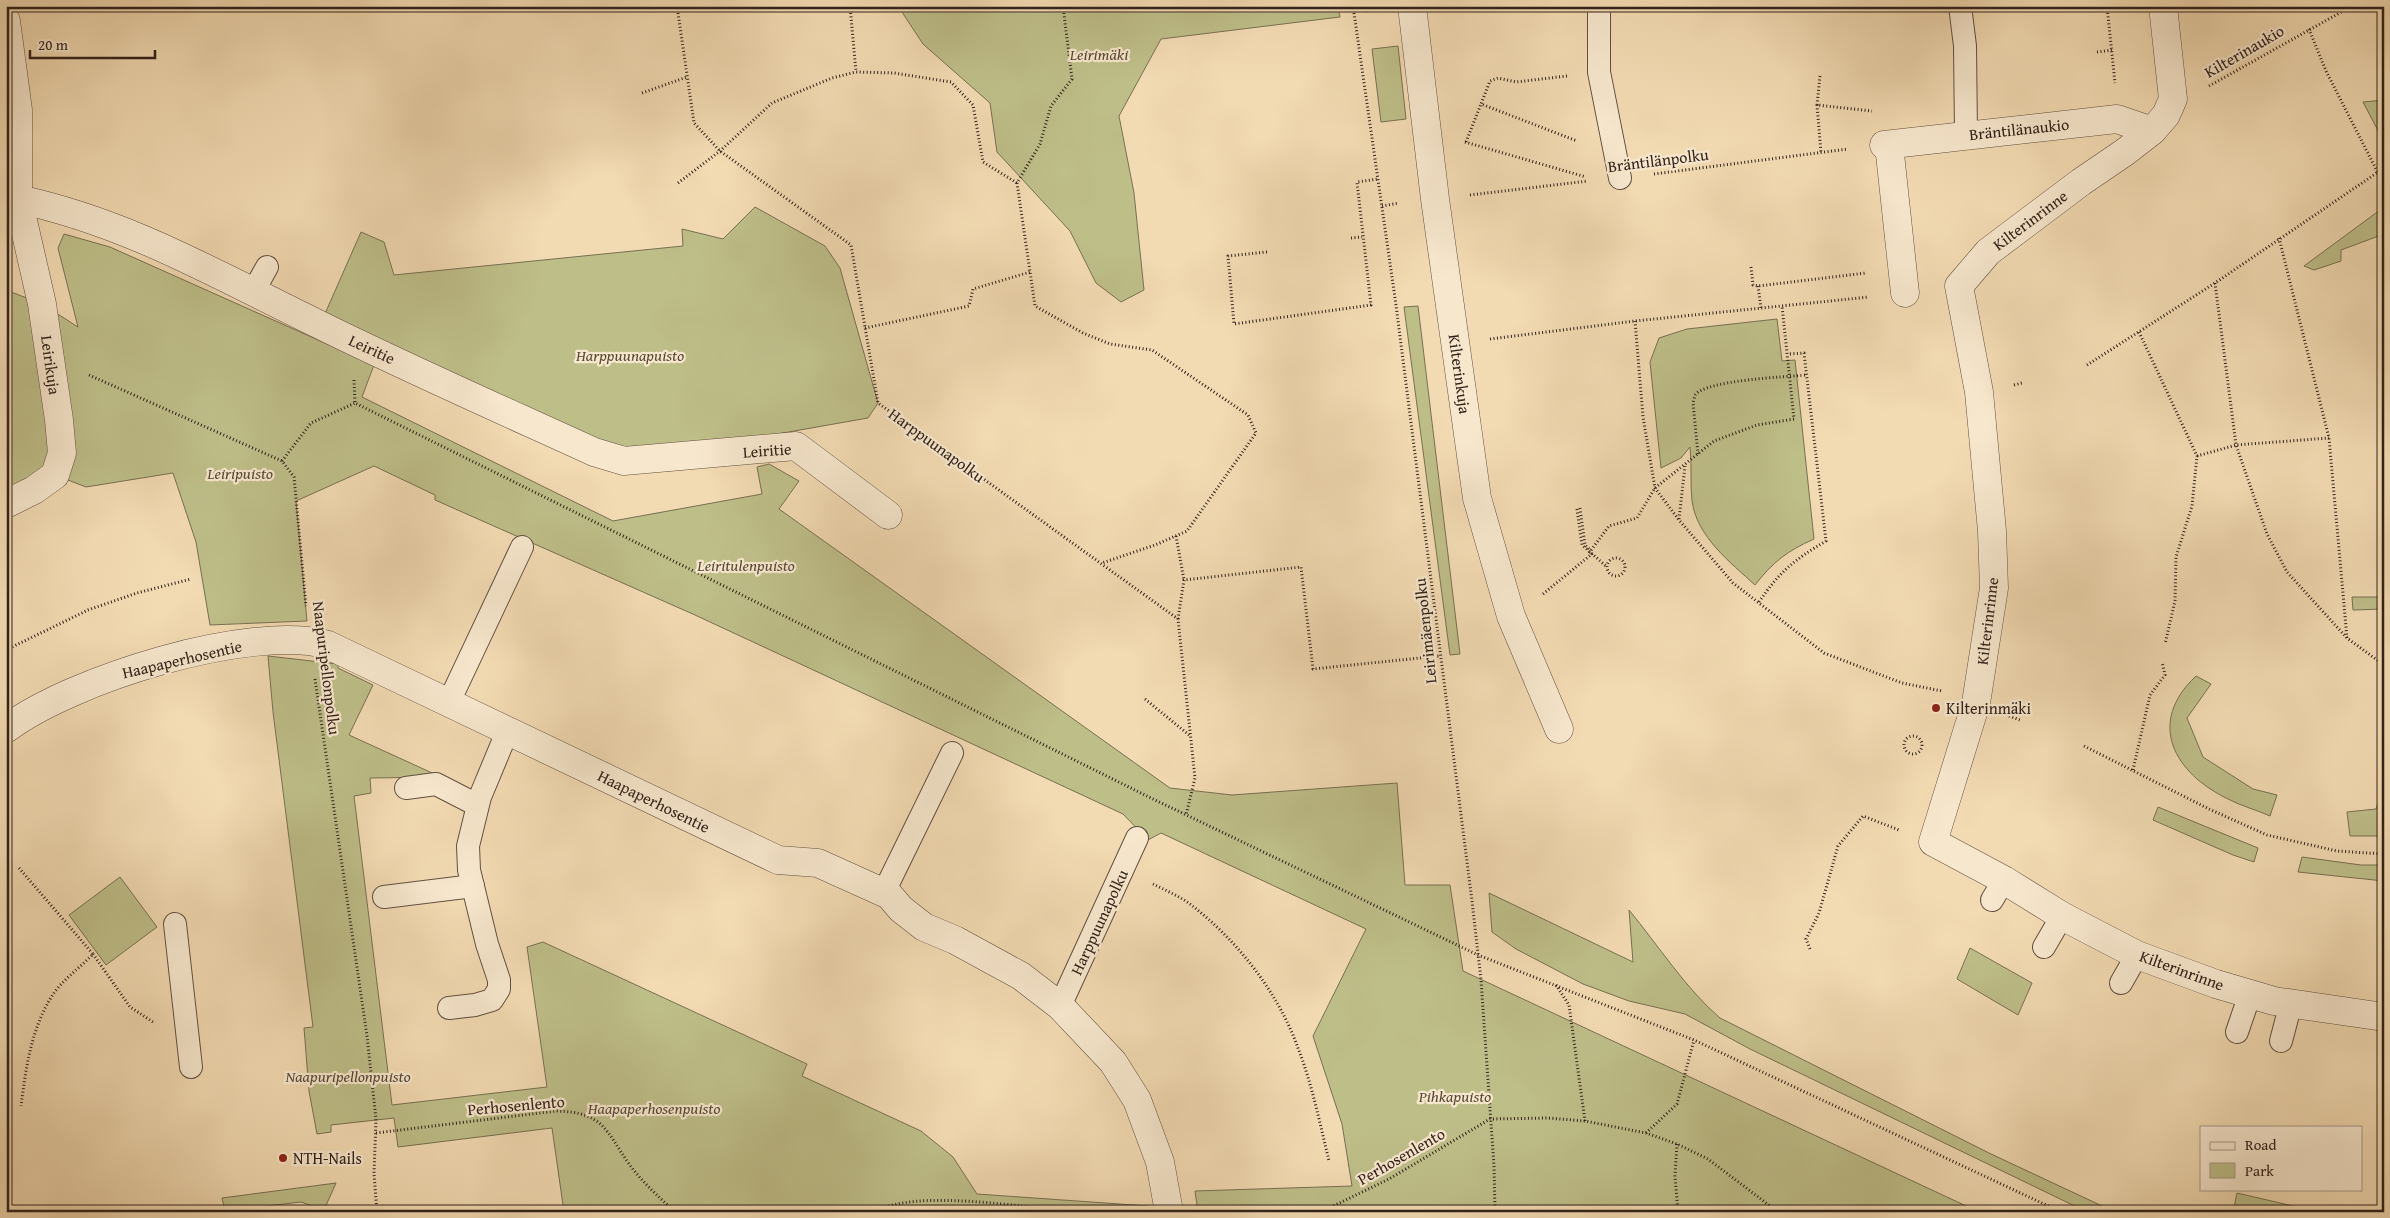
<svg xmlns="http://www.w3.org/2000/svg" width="2390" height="1218" font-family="'Gentium Book Plus',serif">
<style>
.green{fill:#bebe89;stroke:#787052}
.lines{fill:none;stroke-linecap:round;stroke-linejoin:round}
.lane-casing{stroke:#625041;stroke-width:24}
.street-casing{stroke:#625041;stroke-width:29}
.path{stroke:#32221b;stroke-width:3;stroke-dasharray:1 2.5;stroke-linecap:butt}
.lane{stroke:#f7e7cd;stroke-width:22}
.street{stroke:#f7e7cd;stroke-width:28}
.poi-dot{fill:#8f2418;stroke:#f7e7cd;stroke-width:2}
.labels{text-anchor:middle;stroke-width:4.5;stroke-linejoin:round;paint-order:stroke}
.street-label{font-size:16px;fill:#32221b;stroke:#f7e7cd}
.park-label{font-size:16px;font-style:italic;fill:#554936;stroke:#f7e7cd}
.poi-label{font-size:16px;fill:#32221b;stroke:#f7e7cd;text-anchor:start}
</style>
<rect width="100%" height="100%" fill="#f2dab2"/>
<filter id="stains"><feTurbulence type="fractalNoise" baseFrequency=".004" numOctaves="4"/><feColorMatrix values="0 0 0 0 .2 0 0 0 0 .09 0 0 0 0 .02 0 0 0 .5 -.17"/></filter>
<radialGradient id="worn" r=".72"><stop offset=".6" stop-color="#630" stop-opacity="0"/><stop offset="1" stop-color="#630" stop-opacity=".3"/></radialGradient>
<!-- green -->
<g class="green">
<path d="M 898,6 L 1338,6 L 1340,17 L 1161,39 L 1119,116 L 1134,193 L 1144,290 L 1121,302 L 1096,283 L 1070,231 L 997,152 L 990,103 L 923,44 Z"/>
<path d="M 1365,6 L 1390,6 L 1390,8 L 1366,12 Z"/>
<path d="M 1398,46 L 1406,119 L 1381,122 L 1372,49 Z"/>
<path d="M 2384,100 L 2384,142 L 2363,102 Z"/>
<path d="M 755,207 L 825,246 L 840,268 L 878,403 L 868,418 L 624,461 L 320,325 L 361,232 L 384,242 L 394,275 L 683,246 L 682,229 L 723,239 Z"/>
<path d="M 2384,207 L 2384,234 L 2341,250 L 2341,261 L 2314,270 L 2304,266 Z"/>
<path d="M 64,234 L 110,247 L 374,365 L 362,397 L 613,521 L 762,494 L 757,467 L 769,464 L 799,481 L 779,509 L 1170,788 L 1232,795 L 1397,783 L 1405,885 L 1450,885 L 1463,971 L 1979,1212 L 1198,1212 L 1195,1191 L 1352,1186 L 1342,1124 L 1313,1036 L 1366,929 L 1161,833 L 1148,840 L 1123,814 L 695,615 L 435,500 L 435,495 L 374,466 L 296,501 L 307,621 L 210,625 L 196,542 L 173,473 L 86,487 L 55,475 L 6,504 L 6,290 L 42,304 L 78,327 L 58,248 Z"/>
<path d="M 1418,306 L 1460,654 L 1450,655 L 1404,307 Z"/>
<path d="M 1777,319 L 1782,361 L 1795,360 L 1814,539 C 1787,551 1773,562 1755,585 C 1730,562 1697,537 1692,501 C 1690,483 1692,465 1690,447 L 1681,458 L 1661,468 L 1650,362 L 1659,338 L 1687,329 Z"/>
<path d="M 2352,597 L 2384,597 L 2384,609 L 2353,610 Z"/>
<path d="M 268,656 L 338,664 L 338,668 L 373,685 L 349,735 L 441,777 L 370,778 L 371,793 L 354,796 L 392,1105 L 547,1087 L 527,947 L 543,942 L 807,1064 L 802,1076 L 921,1131 L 953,1157 L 977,1194 L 1134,1205 L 1148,1206 L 1158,1212 L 564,1212 L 552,1128 L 398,1147 L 394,1118 L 331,1125 L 331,1132 L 317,1134 L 309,1091 L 304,1028 L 313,1027 L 273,712 Z"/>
<path d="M 2196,676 L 2211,684 L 2187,718 L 2203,757 L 2253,789 L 2277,795 L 2270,816 C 2257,810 2241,806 2228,799 C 2174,773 2146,723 2196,676 Z"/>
<path d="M 2384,788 L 2384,836 L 2350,836 L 2347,812 L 2376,809 Z"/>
<path d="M 2158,807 L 2258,848 L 2254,862 L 2233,855 L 2153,820 Z"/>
<path d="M 2302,857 L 2361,865 L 2384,865 L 2384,881 L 2298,872 Z"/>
<path d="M 120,877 L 157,927 L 106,965 L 69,915 Z"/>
<path d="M 1489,893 L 1633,962 L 1629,910 C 1658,945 1686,989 1720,1018 L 1991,1154 L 2115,1212 L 2087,1212 L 1750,1049 L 1685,1014 L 1629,1001 L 1583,984 L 1516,949 L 1492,932 Z"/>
<path d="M 1970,948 L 2032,983 L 2018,1015 L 1957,979 Z"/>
<path d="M 336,1183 L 324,1210 L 301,1202 L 225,1211 L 222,1198 Z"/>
<path d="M 2237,1193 L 2319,1212 L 2233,1212 Z"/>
</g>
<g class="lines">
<defs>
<g id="lane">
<path d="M 1599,6 L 1599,72 L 1620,178"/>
<path d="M 1960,6 L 1965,46 L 1966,134"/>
<path d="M 253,292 L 267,267"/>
<path d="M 448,704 L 522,547"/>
<path d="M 406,788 L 436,784 L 477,805"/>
<path d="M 884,892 L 952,753"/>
<path d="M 384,897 L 473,886"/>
<path d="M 1992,900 L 2004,880"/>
<path d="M 175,924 L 191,1067"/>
<path d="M 2044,947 L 2062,916"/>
<path d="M 2121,983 L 2137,955"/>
<path d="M 1060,1006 L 1137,838"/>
<path d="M 449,1008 L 475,1005 L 492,1000 L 499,989 L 499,980 L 487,944 L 469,870 L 468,846 L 480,797 L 507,732"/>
<path d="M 2237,1032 L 2250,994"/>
<path d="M 2281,1041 L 2291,1003"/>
</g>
<g id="street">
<path d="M 1412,6 L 1435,199 L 1477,498 L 1511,616 L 1559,729"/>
<path d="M 2163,6 L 2173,99 L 2166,115 L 2152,131 L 2125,152 L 2081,182 L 1988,252 L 1959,286 L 1979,392 L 1992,531 L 1994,588 L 1976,703 L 1933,842 L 2004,880 L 2062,916 L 2137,955 L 2216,984 L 2274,1001 L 2384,1017"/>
<path d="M 6,21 L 18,110 L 18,199 L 42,304 L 59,420 L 62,453 L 55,475 L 34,490 L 6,504"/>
<path d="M 1884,145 L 2117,119 L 2152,131"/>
<path d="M 1889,145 L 1905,293"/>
<path d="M 18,199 C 129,223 217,275 318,324 C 409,369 502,410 594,452 L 624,461 L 796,446 L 888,515"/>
<path d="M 6,729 C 70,680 251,623 328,645 L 778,860 L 818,863 L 889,895 L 901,909 L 924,927 L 955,940 L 1021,976 L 1060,1006 L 1113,1062 L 1137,1100 L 1160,1162 L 1169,1212"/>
</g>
</defs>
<!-- lane casing -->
<use href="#lane" class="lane-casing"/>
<!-- street casing -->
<use href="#street" class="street-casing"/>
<!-- path -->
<g class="path">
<path d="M 677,6 L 694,123 L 720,151 L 851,245 L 878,403 L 1178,619 L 1195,778 L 1186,815"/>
<path d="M 850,6 L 856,72"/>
<path d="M 1063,6 L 1072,79 L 1051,106 L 1040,144 L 1017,183 L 1035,306 L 1083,333 L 1110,344 L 1152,350 L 1248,415 L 1256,433 L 1187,531 L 1155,545 L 1102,563"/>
<path d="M 1353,6 L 1396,305 L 1472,901 L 1481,980 L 1494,1166 L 1495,1212"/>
<path d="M 2107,6 L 2115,83"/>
<path d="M 2309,29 L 2326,71 L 2378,173 L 2384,180"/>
<path d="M 2097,52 L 2113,50"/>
<path d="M 1567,76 L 1516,82 L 1498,78 L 1490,81 L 1481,104 L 1577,141"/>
<path d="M 1820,76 L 1817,105 L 1872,111"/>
<path d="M 2209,86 L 2352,6"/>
<path d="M 642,93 L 687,77"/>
<path d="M 1817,105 L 1821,153"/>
<path d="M 1465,142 L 1586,177"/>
<path d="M 1466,142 L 1481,104"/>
<path d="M 1654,174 L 1848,149"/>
<path d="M 678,183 L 720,151 L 772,103 L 832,78 L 856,72 L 894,73 L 951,82 L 973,105 L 983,162 L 1017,183"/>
<path d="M 1470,195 L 1588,181"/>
<path d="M 1382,206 L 1399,203"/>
<path d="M 1351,238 L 1362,237"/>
<path d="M 2279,238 L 2329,438 L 2347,638"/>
<path d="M 1267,252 L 1228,256 L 1234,324 L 1371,305 L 1357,182 L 1378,179"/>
<path d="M 1751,267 L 1753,285 L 1758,286 L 1866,273"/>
<path d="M 2215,283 L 2236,445 L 2267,534 L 2287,572 L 2347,638 L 2384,665"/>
<path d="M 1758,286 L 1761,308"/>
<path d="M 1635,321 L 1643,417 L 1655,488 L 1679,520 L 1733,583 L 1824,653 L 1902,683 L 1942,691"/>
<path d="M 865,328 L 969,306 L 973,289 L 1030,272"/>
<path d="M 2139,332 L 2197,456 L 2192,506 L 2176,557 L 2175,601 L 2165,644"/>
<path d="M 1490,339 L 1635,321 L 1869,297"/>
<path d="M 2087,365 L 2215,283 L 2384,168"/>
<path d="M 89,375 L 282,461 L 294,477 L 306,606"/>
<path d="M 354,380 L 355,403 L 1153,799 L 1478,955 L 1694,1040 L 2061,1212"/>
<path d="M 2014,385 L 2022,383"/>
<path d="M 1698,454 L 1693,403 C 1693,402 1695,396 1695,395 C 1706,380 1785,377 1806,375"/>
<path d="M 2197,456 L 2236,445 L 2329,438"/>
<path d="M 282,461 L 311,423 L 355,403"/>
<path d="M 1580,508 L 1585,545 L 1591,551"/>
<path d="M 1577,509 L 1582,545 L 1607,567"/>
<path d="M 1679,519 L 1685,466"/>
<path d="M 1176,536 L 1184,580"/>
<path d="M 1589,553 L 1609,526 L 1637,518 L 1655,488 L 1714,441 L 1757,425 L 1794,419 L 1782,306"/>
<circle cx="1616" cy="567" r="9"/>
<path d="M 1543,594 L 1593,553"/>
<path d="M 1759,602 C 1780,571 1794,560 1826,541 L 1804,353 L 1788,354"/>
<path d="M 1178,619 L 1184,580 L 1301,567 L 1313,669 L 1439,656"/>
<path d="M 6,650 L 88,610 L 137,593 L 191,579"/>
<path d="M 315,679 L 367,1036 L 376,1119 L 374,1174 L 377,1212"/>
<path d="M 1145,699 L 1189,735"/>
<path d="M 2009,716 L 2020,720"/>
<circle cx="1913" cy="745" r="9"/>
<path d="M 2084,746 L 2209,809 L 2267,835 L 2337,851 L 2384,854"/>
<path d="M 2133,770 L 2150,695 L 2165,675 L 2162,662"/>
<path d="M 6,830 L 9,834 L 6,836"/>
<path d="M 19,868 L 93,954 C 81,967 62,980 52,996 C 31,1029 26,1068 21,1106"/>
<path d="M 1153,884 C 1165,890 1179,896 1190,904 C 1237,940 1278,992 1298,1048 C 1312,1084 1320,1124 1329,1161"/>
<path d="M 1810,949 L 1806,939 L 1819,913 L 1838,846 L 1863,816 L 1899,830"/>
<path d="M 93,954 L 130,1007 L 153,1022"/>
<path d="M 1556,985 L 1569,1005 L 1585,1121"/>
<path d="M 376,1133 L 556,1111 C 604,1112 606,1131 629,1164 C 642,1182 659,1197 675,1212"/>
<path d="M 1646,1133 L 1677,1104 L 1694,1040"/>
<path d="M 1677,1144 L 1675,1176 L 1678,1212"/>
<path d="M 876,1212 C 913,1188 1029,1208 1075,1212"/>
<path d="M 1321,1212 L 1389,1179 L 1490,1119 L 1548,1118 L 1585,1121 L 1646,1133 L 1677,1144 L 1708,1159 L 1778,1212"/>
</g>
<!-- lane -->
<use href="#lane" class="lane"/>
<!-- street -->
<use href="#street" class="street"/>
</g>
<!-- markers -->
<g class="poi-dot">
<circle cx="1936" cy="708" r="5"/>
<circle cx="283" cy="1158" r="5"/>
</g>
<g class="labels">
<!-- street labels -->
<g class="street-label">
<text transform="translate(2244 51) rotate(-30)" y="6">Kilterinaukio</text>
<text transform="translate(2019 129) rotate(-6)" y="6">Bräntilänaukio</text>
<text transform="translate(1658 160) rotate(-7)" y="6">Bräntilänpolku</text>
<text transform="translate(2030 220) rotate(-37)" y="6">Kilterinrinne</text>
<text transform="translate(372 349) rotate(25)" y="6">Leiritie</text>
<text transform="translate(51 365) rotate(82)" y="6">Leirikuja</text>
<text transform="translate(1460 374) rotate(82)" y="6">Kilterinkuja</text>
<text transform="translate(937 445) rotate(36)" y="6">Harppuunapolku</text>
<text transform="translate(767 450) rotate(-4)" y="6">Leiritie</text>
<text transform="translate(1987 621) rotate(-83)" y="6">Kilterinrinne</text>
<text transform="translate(1425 631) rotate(-96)" y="6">Leirimäenpolku</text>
<text transform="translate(182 659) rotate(-13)" y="6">Haapaperhosentie</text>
<text transform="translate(327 668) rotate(83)" y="6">Naapuripellonpolku</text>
<text transform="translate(654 801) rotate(26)" y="6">Haapaperhosentie</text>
<text transform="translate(1099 922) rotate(-65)" y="6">Harppuunapolku</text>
<text transform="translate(2182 970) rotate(20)" y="6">Kilterinrinne</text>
<text transform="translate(516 1105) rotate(-5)" y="6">Perhosenlento</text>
<text transform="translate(1401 1156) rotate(-30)" y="6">Perhosenlento</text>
</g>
<!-- park labels -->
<g class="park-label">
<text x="1099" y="60">Leirimäki</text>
<text x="630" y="361">Harppuunapuisto</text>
<text x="240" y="479">Leiripuisto</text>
<text x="746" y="571">Leiritulenpuisto</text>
<text x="348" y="1082">Naapuripellonpuisto</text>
<text x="1455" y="1102">Pihkapuisto</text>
<text x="654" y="1114">Haapaperhosenpuisto</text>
</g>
<!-- poi labels -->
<g class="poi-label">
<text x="1946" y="714">Kilterinmäki</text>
<text x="293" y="1164">NTH-Nails</text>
</g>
</g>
<!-- margin -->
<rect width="2390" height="1218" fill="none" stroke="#f2dab2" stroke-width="25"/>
<rect x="8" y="8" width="2375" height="1203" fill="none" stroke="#32221b" stroke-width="2.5"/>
<rect x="12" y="12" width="2365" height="1193" fill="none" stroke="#32221b"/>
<!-- legend -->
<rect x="2200" y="1126" width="162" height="65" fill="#f7e7cd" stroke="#a89886"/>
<rect x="2210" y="1142" width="25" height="8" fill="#f7e7cd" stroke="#a89886"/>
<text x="2245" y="1150" font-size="15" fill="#32221b">Road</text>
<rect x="2210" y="1163" width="25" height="15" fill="#bebe89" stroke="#a89886"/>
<text x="2245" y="1176" font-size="15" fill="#32221b">Park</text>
<!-- scale -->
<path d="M30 50v8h125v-8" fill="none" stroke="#32221b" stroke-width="2.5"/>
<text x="38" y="50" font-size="15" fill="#32221b" stroke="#f7e7cd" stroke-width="4" paint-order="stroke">20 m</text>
<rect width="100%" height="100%" filter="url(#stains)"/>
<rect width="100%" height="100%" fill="url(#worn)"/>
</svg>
